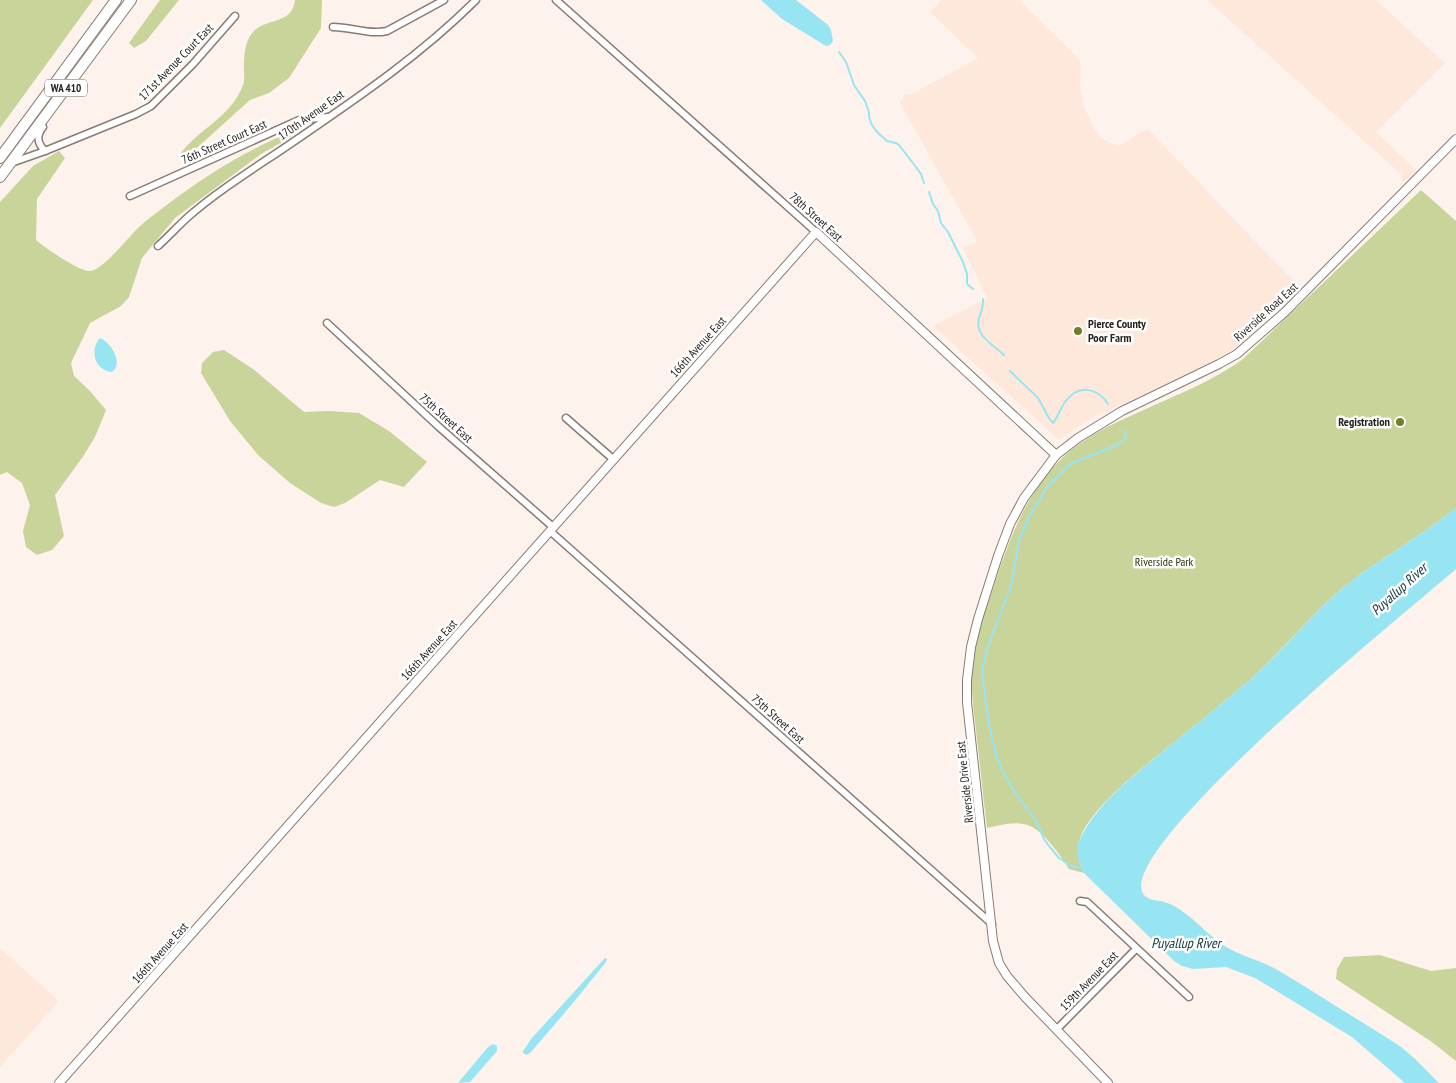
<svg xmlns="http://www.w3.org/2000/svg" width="1456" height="1083" font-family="'PT Sans Narrow',sans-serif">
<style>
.built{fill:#fee8dc}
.green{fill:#c9d49b}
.water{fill:#97e5f3}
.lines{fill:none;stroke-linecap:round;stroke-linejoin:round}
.stream{stroke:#97e5f3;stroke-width:2}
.minor-casing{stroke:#887b74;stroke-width:9}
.tertiary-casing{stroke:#887b74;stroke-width:10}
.trunk-casing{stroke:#887b74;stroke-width:12}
.minor{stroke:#fff;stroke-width:6}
.tertiary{stroke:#fff;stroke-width:8}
.trunk{stroke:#fff;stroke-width:10}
.poi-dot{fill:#757d28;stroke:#fff;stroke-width:2}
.labels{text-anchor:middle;stroke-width:5;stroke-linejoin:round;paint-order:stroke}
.shield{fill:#fff;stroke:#676462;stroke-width:1}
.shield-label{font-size:11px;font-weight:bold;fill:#26211e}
.street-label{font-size:12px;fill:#26211e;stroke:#fff}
.poi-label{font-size:12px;font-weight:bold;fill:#26211e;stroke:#fff;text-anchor:start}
.park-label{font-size:12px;fill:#2f3507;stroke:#fff}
.water-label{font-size:14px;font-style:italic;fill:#0e353b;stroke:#fff}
</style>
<rect width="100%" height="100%" fill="#fef2ec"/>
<!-- built -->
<g class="built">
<path d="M 941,0 L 1019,0 L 1079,59 L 1081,64 L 1080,88 L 1083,104 L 1094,129 L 1101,137 L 1108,142 L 1119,146 L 1145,130 L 1149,130 L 1267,254 L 1295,282 L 1301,284 L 1248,338 L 1226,354 L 1160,387 L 1091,418 L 1059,440 L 933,326 L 987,298 L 963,248 L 977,241 L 900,103 L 905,93 L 910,95 L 978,58 L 930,12 Z"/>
<path d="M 1207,0 L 1376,0 L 1445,63 L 1376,132 L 1417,171 L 1403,182 L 1401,174 Z"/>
<path d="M 0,948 L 59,1001 L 0,1067 Z"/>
</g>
<!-- green -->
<g class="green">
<path d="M 0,0 L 93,0 L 0,128 Z"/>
<path d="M 160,0 L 179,0 L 146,41 L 134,48 L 129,43 Z"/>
<path d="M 295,0 L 322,0 L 321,28 L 289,78 L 269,93 L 250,100 L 190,154 L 181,153 C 199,129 232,116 243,85 C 245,81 244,75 244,70 C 244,57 244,40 255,30 C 269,18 292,24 295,0 Z"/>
<path d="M 292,132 L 291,137 L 261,154 L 175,218 L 142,258 L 129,297 L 121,306 L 90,323 L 71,363 L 74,376 L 89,390 L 106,410 L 95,437 L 82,458 L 55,495 L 64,536 L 52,550 L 37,555 L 26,547 L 23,531 L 30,505 L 22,483 L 7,472 L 0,475 L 0,202 L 33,166 L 59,151 L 65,158 L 37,199 L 36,240 C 44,247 81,273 91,271 C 103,269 129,237 138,228 C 147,219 158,212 168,204 C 205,176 249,148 292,132 Z"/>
<path d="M 1421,190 L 1456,221 L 1456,508 C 1443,518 1430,528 1416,537 C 1390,555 1362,571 1338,592 C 1305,621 1278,656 1244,685 C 1217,708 1189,730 1162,752 C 1137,772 1093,807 1081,836 C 1076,849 1078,861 1084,873 L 1069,869 C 1060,855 1045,833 1030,826 C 1018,820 999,825 987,828 C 983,796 980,763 976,731 C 974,712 971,693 972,674 C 972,647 981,623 990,598 C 1009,539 1029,478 1082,442 C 1112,422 1145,410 1177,395 C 1200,385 1222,374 1243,359 Z"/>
<path d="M 224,350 L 253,369 L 304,412 L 329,411 L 359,413 L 389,431 L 427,462 L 404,487 L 380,480 L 345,503 L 334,507 L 321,503 L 290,483 L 258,455 L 230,421 L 201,373 L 202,363 L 213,352 Z"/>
<path d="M 1380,955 L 1431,971 L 1456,968 L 1456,1061 L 1432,1042 L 1336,979 L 1337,969 L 1344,957 Z"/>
</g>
<!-- water -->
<g class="water">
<path d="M 761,0 L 796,0 L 828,25 L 831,30 L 833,41 L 830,45 L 826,46 L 782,19 Z"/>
<path d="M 100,338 C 111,342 124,364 112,372 C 95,371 89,350 100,338 Z"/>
<path d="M 1456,508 L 1456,569 C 1420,601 1103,856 1145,896 C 1150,901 1158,900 1164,902 C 1172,904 1180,909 1186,914 C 1199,924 1210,936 1223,945 C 1238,955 1256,959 1272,967 C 1299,982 1326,1000 1352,1016 C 1368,1026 1385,1036 1401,1047 C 1414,1057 1427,1071 1439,1083 L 1405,1083 L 1352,1037 L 1255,978 L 1226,967 L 1193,969 L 1182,966 L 1174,961 L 1084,873 C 1078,861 1074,849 1081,837 C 1099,802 1132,777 1162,752 C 1189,730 1217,708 1244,685 C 1278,657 1305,621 1338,592 C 1362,571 1390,555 1416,537 C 1430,528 1443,518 1456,508 Z"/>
<path d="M 605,958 L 607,959 L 606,962 L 573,1003 L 531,1052 L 527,1055 L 523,1053 L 523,1051 L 532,1038 Z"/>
<path d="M 493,1044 L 497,1046 L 497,1051 L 470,1082 L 458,1083 L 488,1047 Z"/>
</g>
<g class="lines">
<!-- stream -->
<g class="stream">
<path d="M 839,52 L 846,62 L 854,85 L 865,101 L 869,112 L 869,117 L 872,125 L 877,132 L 887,141 L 896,143 L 899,145 L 913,163 L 921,174 L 924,183"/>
<path d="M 929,192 L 933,204 L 938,211 L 941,223 L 948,232 L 963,262 L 967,274 L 967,284 L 973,289"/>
<path d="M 983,299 C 984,306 981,312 979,318 C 974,336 994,345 1004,355"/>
<path d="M 1010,371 L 1038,398 L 1049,418 L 1053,423 C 1058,417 1060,409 1065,402 C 1078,384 1097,387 1108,404"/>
<path d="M 1083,869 L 1070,865 L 1059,858 L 1049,846 L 1044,839 L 1035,819 L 1013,790 L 1004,774 L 997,758 L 989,726 L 982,672 L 988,646 L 1011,586 L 1019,540 L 1029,517 L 1041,497 L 1048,486 L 1070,464 L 1112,447 L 1123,441 L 1126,436 L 1125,430"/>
</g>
<defs>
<g id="minor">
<path d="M 556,0 L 816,232"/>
<path d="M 333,27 C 352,27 369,35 387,31 L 444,0"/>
<path d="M 45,151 L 136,114 L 151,106 L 193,64 L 235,16"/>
<path d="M 11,163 L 45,151 C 37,143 36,136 43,127"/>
<path d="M 130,196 L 299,120 L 328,117"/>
<path d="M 158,246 C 168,237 178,226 188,217 C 221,188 260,165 296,140 C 359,97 422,54 476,0"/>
<path d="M 327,323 L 439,427 L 553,527"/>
<path d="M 566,418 L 613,459"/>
<path d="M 550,531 L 992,924"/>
<path d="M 1080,901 L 1087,902 L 1189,997"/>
<path d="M 1057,1029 L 1136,949"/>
</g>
<g id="tertiary">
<path d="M 59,1083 L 816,232 L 1056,455"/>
<path d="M 1108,1083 L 1025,997 L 1007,976 L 999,963 L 993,941 L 967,702 L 967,680 L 971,647 L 978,619 L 998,556 L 1010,524 L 1024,498 L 1056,455 L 1078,438 L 1122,411 L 1219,364 L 1237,354 L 1285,312 L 1456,139"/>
</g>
<g id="trunk">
<path d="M 0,158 L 116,0"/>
<path d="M 0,177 L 131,0"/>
</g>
</defs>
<!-- minor casing -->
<use href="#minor" class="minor-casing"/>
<!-- tertiary casing -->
<use href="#tertiary" class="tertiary-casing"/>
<!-- trunk casing -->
<use href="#trunk" class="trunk-casing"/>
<!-- minor -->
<use href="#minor" class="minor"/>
<!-- tertiary -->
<use href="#tertiary" class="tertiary"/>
<!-- trunk -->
<use href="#trunk" class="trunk"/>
</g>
<!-- markers -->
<g class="poi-dot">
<circle cx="1078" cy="331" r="5"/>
<circle cx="1400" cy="422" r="5"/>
</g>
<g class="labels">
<!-- shield labels -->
<rect class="shield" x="45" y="79.5" width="42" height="17" rx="4"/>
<g class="shield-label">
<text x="66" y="92">WA 410</text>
</g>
<!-- street labels -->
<g class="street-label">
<text transform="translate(176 62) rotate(-46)" y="4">171st Avenue Court East</text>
<text transform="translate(311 115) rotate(-35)" y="4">170th Avenue East</text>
<text transform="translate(224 142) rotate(-24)" y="4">76th Street Court East</text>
<text transform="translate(816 217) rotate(42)" y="4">78th Street East</text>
<text transform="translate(1266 312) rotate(-42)" y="4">Riverside Road East</text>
<text transform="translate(698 347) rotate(-48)" y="4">166th Avenue East</text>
<text transform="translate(446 418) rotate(42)" y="4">75th Street East</text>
<text transform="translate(429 650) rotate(-48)" y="4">166th Avenue East</text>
<text transform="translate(778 719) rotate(42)" y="4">75th Street East</text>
<text transform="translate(965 782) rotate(-96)" y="4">Riverside Drive East</text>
<text transform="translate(160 953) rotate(-48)" y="4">166th Avenue East</text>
<text transform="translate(1089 981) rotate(-46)" y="4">159th Avenue East</text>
</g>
<!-- poi labels -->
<g class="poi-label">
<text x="1088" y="328">Pierce County<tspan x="1088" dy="14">Poor Farm</tspan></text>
<text x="1390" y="426" text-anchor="end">Registration</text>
</g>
<!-- park labels -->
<g class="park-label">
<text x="1164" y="566">Riverside Park</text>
</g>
<!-- water labels -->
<g class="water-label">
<text transform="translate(1399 589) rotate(-42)" y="5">Puyallup River</text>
<text x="1186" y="948">Puyallup River</text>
</g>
</g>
</svg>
